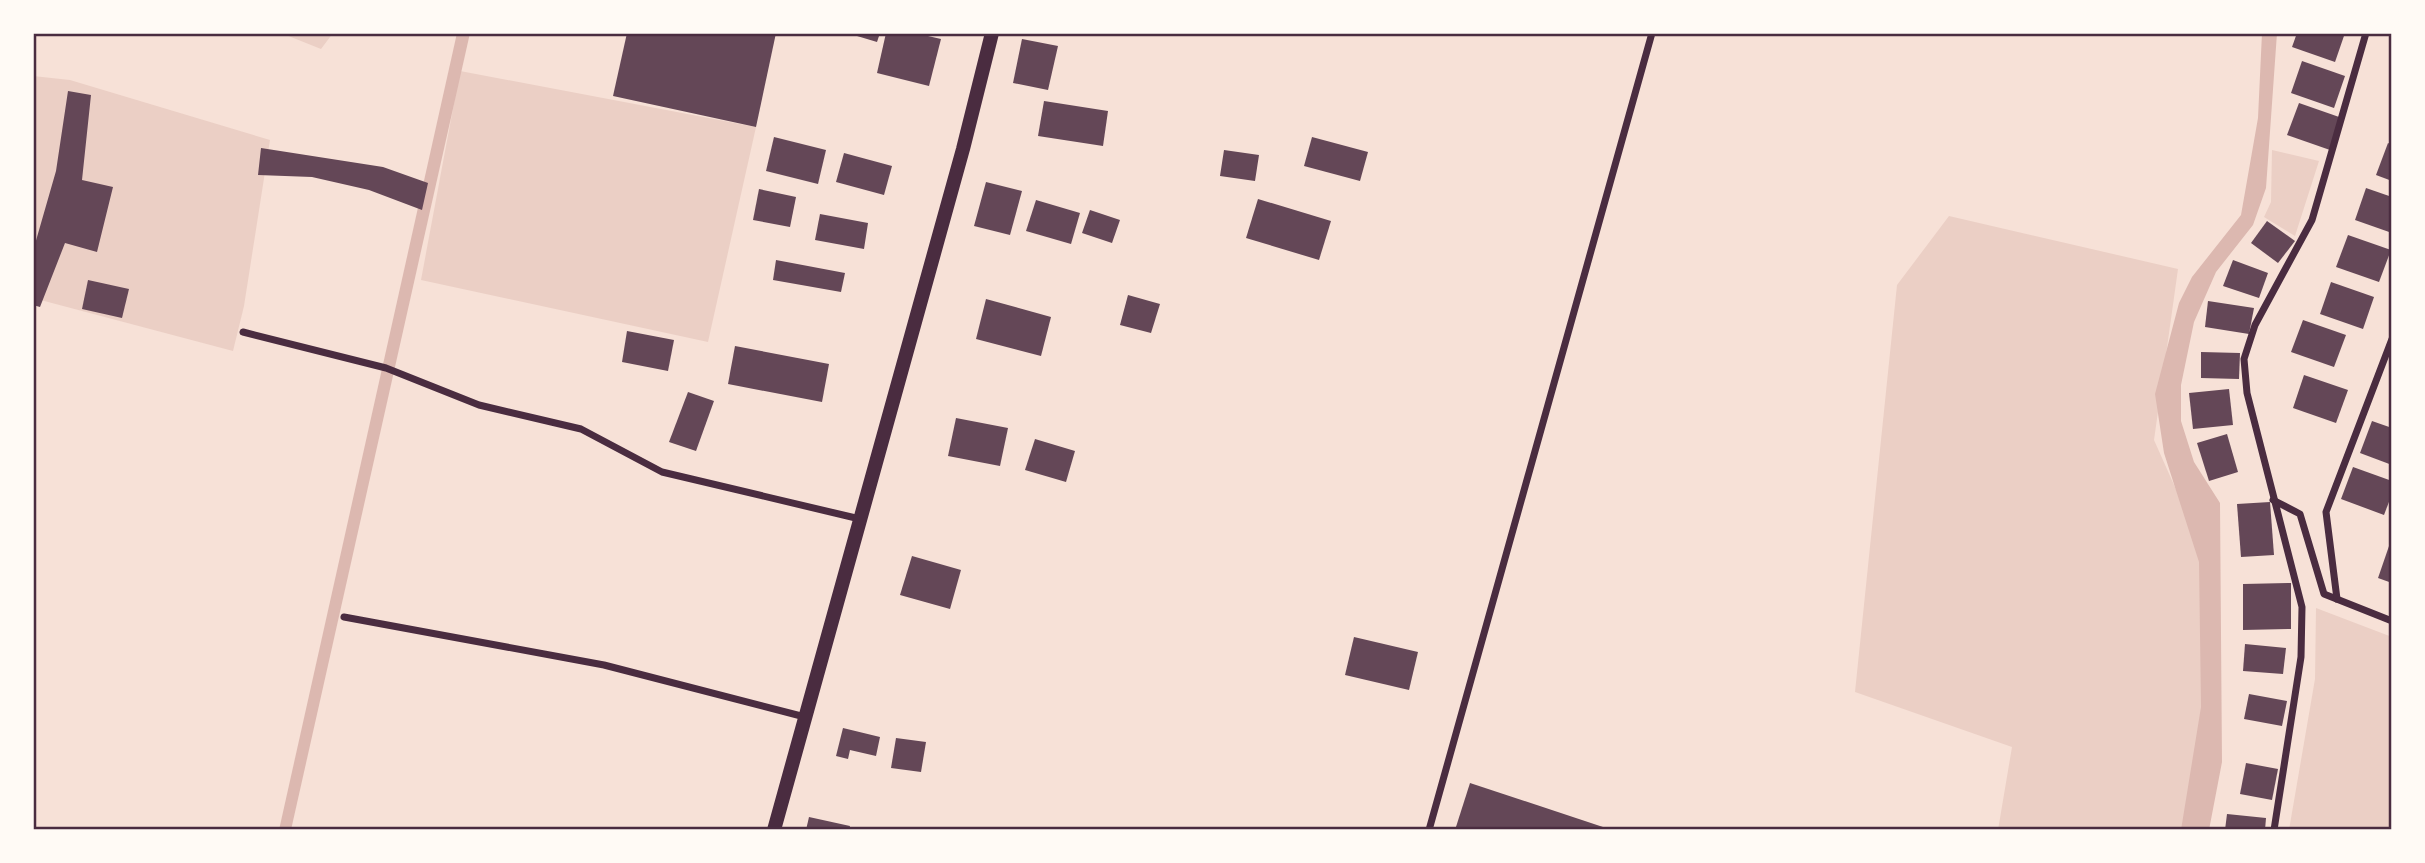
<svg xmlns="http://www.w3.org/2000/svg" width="2425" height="863" font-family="'DejaVu Sans',sans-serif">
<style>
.green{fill:#ebcfc5}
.water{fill:#dcb8b0}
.building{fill:#644757}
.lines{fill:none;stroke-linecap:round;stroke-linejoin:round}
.minor{stroke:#4a2c40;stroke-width:7}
.secondary{stroke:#4a2c40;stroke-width:14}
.neatline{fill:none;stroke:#4a2c40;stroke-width:2.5}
</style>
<rect width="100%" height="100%" fill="#f7e1d7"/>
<!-- green -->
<g class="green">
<path d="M 281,33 L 333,33 L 321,49 Z"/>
<path d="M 460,71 L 756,127 L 708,342 L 421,280 Z"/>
<path d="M 33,76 L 70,80 L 270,140 L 244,306 L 233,351 L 33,298 Z"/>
<path d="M 2272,150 L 2319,161 L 2295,236 L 2264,217 L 2271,202 Z"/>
<path d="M 1949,216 L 2178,269 L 2154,440 L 2216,579 L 2194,830 L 1998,830 L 2012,747 L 1855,692 L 1897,285 Z"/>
<path d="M 2316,608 L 2392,637 L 2392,830 L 2289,830 L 2315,679 Z"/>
</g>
<!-- water -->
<g class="water">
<path d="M 457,33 L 470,33 L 291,830 L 279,830 Z"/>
<path d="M 2262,33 L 2277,33 L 2266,188 L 2253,225 L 2216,272 L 2194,322 L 2181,385 L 2181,421 L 2194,462 L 2220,503 L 2222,762 L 2209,830 L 2181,830 L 2201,707 L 2199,562 L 2164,453 L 2155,394 L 2179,303 L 2192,277 L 2241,215 L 2258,118 Z"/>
</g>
<!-- building -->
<g class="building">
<path d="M 627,33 L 776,33 L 756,127 L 613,96 Z"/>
<path d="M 847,33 L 880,33 L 877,42 Z"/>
<path d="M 886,33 L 915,33 L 941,39 L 929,86 L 877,73 Z"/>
<path d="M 2297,33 L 2345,33 L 2335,62 L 2292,47 Z"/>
<path d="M 1022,39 L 1058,46 L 1048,90 L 1013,83 Z"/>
<path d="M 2302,61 L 2345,76 L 2334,108 L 2291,93 Z"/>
<path d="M 68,91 L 91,95 L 82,180 L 113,187 L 97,252 L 65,243 L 40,307 L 33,305 L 33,251 L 56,171 Z"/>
<path d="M 1044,101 L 1108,111 L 1103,146 L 1038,136 Z"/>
<path d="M 2299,103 L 2342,118 L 2330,150 L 2287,135 Z"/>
<path d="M 774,137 L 826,150 L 818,184 L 766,171 Z"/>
<path d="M 1312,137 L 1368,152 L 1360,181 L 1304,166 Z"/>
<path d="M 2388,143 L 2392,145 L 2392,181 L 2376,175 Z"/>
<path d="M 261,148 L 383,167 L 428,183 L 422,210 L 369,190 L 312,177 L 258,175 Z"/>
<path d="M 1224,150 L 1259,155 L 1255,181 L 1220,176 Z"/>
<path d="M 844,153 L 892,166 L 884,195 L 836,182 Z"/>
<path d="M 986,182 L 1022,191 L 1010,235 L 974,226 Z"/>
<path d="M 2366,188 L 2392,197 L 2392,233 L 2355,220 Z"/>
<path d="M 759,189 L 796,197 L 790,227 L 753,220 Z"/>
<path d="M 1258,199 L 1331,221 L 1319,260 L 1246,238 Z"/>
<path d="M 1036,200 L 1080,213 L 1071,244 L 1026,231 Z"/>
<path d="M 1090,210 L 1120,220 L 1112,243 L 1082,233 Z"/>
<path d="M 820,214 L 868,223 L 864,249 L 815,240 Z"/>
<path d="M 2267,221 L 2295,241 L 2278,263 L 2251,243 Z"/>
<path d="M 2348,235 L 2391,250 L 2379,282 L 2336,267 Z"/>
<path d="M 776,260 L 845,273 L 841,292 L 773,280 Z"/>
<path d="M 2233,260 L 2268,273 L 2259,298 L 2223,286 Z"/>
<path d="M 88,280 L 129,289 L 122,318 L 82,309 Z"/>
<path d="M 2331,282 L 2374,297 L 2363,329 L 2320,314 Z"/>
<path d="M 1128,295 L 1160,304 L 1151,333 L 1120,325 Z"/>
<path d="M 986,299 L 1051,317 L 1041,356 L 976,339 Z"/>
<path d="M 2208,301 L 2254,308 L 2249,334 L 2205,327 Z"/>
<path d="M 2303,320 L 2346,335 L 2334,367 L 2291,352 Z"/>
<path d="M 627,331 L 674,340 L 668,371 L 622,362 Z"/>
<path d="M 735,346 L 829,364 L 822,402 L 728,384 Z"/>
<path d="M 2201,352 L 2240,353 L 2239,379 L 2201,378 Z"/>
<path d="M 2304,375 L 2348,390 L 2336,423 L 2293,408 Z"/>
<path d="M 2229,389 L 2233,425 L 2193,429 L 2189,393 Z"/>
<path d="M 688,392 L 714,401 L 696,451 L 669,442 Z"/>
<path d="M 956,418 L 1008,428 L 1000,466 L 948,456 Z"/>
<path d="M 2372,421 L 2392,428 L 2392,465 L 2360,453 Z"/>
<path d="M 2227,434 L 2238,472 L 2209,481 L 2197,443 Z"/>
<path d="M 1035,439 L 1075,451 L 1066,482 L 1025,470 Z"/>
<path d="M 2353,467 L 2392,481 L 2392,494 L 2384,515 L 2341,499 Z"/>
<path d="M 2270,502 L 2274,555 L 2241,557 L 2237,504 Z"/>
<path d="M 2389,546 L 2392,547 L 2392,583 L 2378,578 Z"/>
<path d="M 912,556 L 961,570 L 950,609 L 900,595 Z"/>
<path d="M 2291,583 L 2291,629 L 2243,630 L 2243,584 Z"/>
<path d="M 1354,637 L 1418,652 L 1409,690 L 1345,675 Z"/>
<path d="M 2245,644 L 2286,648 L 2283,674 L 2243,671 Z"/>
<path d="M 2249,694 L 2287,701 L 2282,726 L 2244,719 Z"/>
<path d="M 843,728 L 880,737 L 876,756 L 850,750 L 848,759 L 836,756 Z"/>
<path d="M 896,738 L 926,742 L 921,772 L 891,768 Z"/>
<path d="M 2246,763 L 2278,769 L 2272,800 L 2240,794 Z"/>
<path d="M 1470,783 L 1609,829 L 1609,830 L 1455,830 Z"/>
<path d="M 2227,814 L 2266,818 L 2265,830 L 2225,830 Z"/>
<path d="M 809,817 L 850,826 L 849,830 L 806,830 Z"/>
</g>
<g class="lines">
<!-- minor -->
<g class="minor">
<path d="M 243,332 L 386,368 L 479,405 L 581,429 L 662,472 L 860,519"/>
<path d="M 2273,500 L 2300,514 L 2324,594 L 2392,621"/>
<path d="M 2337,599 L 2326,512 L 2392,339"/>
<path d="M 344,617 L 604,665 L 805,717"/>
<path d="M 1429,830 L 1652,33"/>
<path d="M 2274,830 L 2301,657 L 2302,607 L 2247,393 L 2244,359 L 2255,325 L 2312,220 L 2366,33"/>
</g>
<!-- secondary -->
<path class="secondary" d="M 774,830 L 963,149 L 992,33"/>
</g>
<!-- border -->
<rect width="2425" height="863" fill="none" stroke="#fffaf5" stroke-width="70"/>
<rect x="35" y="35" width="2355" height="793" class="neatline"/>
</svg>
